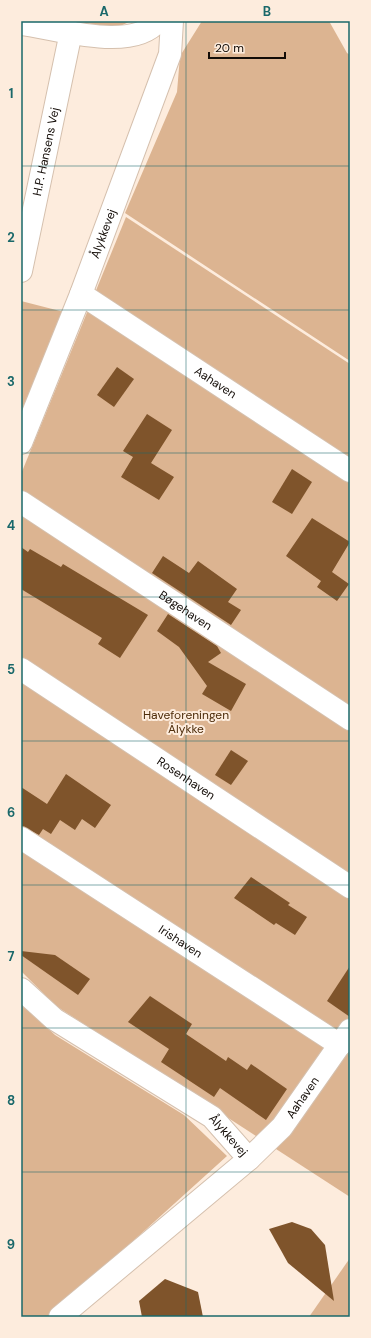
<svg xmlns="http://www.w3.org/2000/svg" width="371" height="1338" font-family="'DM Sans',sans-serif">
<style>
.green{fill:#dcb491}
.building{fill:#7f542b}
.lines{fill:none;stroke-linecap:round;stroke-linejoin:round}
.minor-casing{stroke:#d5c0ae;stroke-width:24}
.minor{stroke:#fff;stroke-width:22}
.grid{fill:none;stroke:#1a686a;stroke-width:1;stroke-opacity:0.55}
.labels{text-anchor:middle;stroke-width:4;stroke-linejoin:round;paint-order:stroke}
.street-label{font-size:12px;fill:#130c07;stroke:#fdecdd}
.park-label{font-size:12px;fill:#4d2c0a;stroke:#fdecdd}
.neatline{fill:none;stroke:#1a686a;stroke-width:1.5}
.grid-label{font-size:13px;text-anchor:middle;font-weight:bold;fill:#1a686a}
</style>
<rect width="100%" height="100%" fill="#fdecdd"/>
<!-- green -->
<g class="green">
<path d="M 74,21 L 131,21 L 116,28 Z"/>
<path d="M 202,21 L 329,21 L 347,53 L 350,55 L 350,361 L 125,213 L 177,92 L 180,56 Z"/>
<path d="M 126,217 L 350,364 L 350,1197 L 56,1006 L 21,971 L 21,474 Z"/>
<path d="M 21,301 L 64,312 L 21,416 Z"/>
<path d="M 21,1003 L 55,1035 L 184,1115 L 227,1156 L 49,1317 L 21,1317 Z"/>
<path d="M 350,1258 L 350,1317 L 309,1317 Z"/>
</g>
<!-- building -->
<g class="building">
<path d="M 117,367 L 134,379 L 114,407 L 97,395 Z"/>
<path d="M 147,414 L 172,430 L 151,463 L 174,477 L 159,500 L 121,477 L 133,457 L 123,451 Z"/>
<path d="M 292,469 L 312,482 L 292,514 L 272,502 Z"/>
<path d="M 312,518 L 350,542 L 332,572 L 349,584 L 337,601 L 317,587 L 321,581 L 286,556 Z"/>
<path d="M 21,547 L 28,552 L 30,549 L 61,567 L 63,564 L 148,615 L 120,658 L 98,644 L 102,638 L 21,589 Z"/>
<path d="M 163,556 L 189,573 L 198,561 L 237,589 L 228,602 L 241,610 L 231,625 L 152,573 Z"/>
<path d="M 168,614 L 217,646 L 221,653 L 208,662 L 246,684 L 231,711 L 202,694 L 207,686 L 179,647 L 157,631 Z"/>
<path d="M 231,750 L 248,761 L 231,785 L 215,775 Z"/>
<path d="M 66,774 L 111,805 L 95,828 L 82,819 L 75,830 L 60,820 L 51,834 L 43,829 L 39,835 L 21,826 L 21,787 L 47,804 Z"/>
<path d="M 251,877 L 290,903 L 288,905 L 307,917 L 295,935 L 276,923 L 274,925 L 234,898 Z"/>
<path d="M 21,951 L 55,955 L 90,979 L 78,995 L 21,955 Z"/>
<path d="M 350,966 L 350,1017 L 327,1001 Z"/>
<path d="M 150,996 L 192,1024 L 186,1034 L 226,1061 L 228,1057 L 247,1070 L 251,1064 L 287,1089 L 266,1120 L 220,1088 L 214,1097 L 161,1062 L 169,1049 L 128,1022 Z"/>
<path d="M 292,1222 L 311,1229 L 325,1245 L 334,1301 L 288,1263 L 269,1229 Z"/>
<path d="M 165,1279 L 198,1292 L 203,1317 L 142,1317 L 139,1301 Z"/>
</g>
<g class="lines">
<defs>
<g id="minor">
<path d="M 21,24 C 57,28 132,53 158,21"/>
<path id="s1" d="M 21,271 L 71,32"/>
<path id="s2" d="M 81,294 L 350,471"/>
<path id="s3" d="M 21,443 L 81,294 L 170,54 L 172,21"/>
<path id="s4" d="M 21,502 L 350,719"/>
<path id="s5" d="M 21,669 L 350,887"/>
<path id="s6" d="M 21,838 L 340,1045"/>
<path id="s7" d="M 21,989 L 54,1019 L 212,1117 L 249,1159 L 60,1317"/>
<path id="s8" d="M 249,1159 L 282,1127 L 350,1030"/>
</g>
</defs>
<!-- minor casing -->
<use href="#minor" class="minor-casing"/>
<!-- minor -->
<use href="#minor" class="minor"/>
</g>
<!-- grid -->
<path class="grid" d="M 186,21 L 186,1317M 21,166 L 350,166M 21,310 L 350,310M 21,453 L 350,453M 21,597 L 350,597M 21,741 L 350,741M 21,885 L 350,885M 21,1028 L 350,1028M 21,1172 L 350,1172"/>
<g class="labels">
<!-- street labels -->
<g class="street-label">
<text dy="4" stroke="none"><textPath href="#s1" startOffset="122">H.P. Hansens Vej</textPath></text>
<text dy="4" stroke="none"><textPath href="#s3" startOffset="225">Ålykkevej</textPath></text>
<text dy="4" stroke="none"><textPath href="#s2" startOffset="161">Aahaven</textPath></text>
<text dy="4" stroke="none"><textPath href="#s4" startOffset="197">Bøgehaven</textPath></text>
<text dy="4" stroke="none"><textPath href="#s5" startOffset="198">Rosenhaven</textPath></text>
<text dy="4" stroke="none"><textPath href="#s6" startOffset="190">Irishaven</textPath></text>
<text dy="4" stroke="none"><textPath href="#s8" startOffset="82">Aahaven</textPath></text>
<text dy="4" stroke="none"><textPath href="#s7" startOffset="255">Ålykkevej</textPath></text>
</g>
<!-- park labels -->
<g class="park-label">
<text x="186" y="719">Haveforeningen<tspan x="186" dy="14">Ålykke</tspan></text>
</g>
</g>
<!-- border -->
<rect width="371" height="1338" fill="none" stroke="#fdecdd" stroke-width="44"/>
<!-- scale -->
<path d="M209 52v6h76v-6" fill="none" stroke="#130c07" stroke-width="2"/>
<text x="215" y="52" font-size="12" fill="#130c07" stroke="#fdecdd" stroke-width="3" paint-order="stroke">20 m</text>
<rect x="22" y="22" width="327" height="1294" class="neatline"/>
<g class="grid-label">
<text x="104" y="16">A</text>
<text x="267" y="16">B</text>
<text x="11" y="98">1</text>
<text x="11" y="242">2</text>
<text x="11" y="386">3</text>
<text x="11" y="530">4</text>
<text x="11" y="674">5</text>
<text x="11" y="817">6</text>
<text x="11" y="961">7</text>
<text x="11" y="1105">8</text>
<text x="11" y="1249">9</text>
</g>
</svg>
